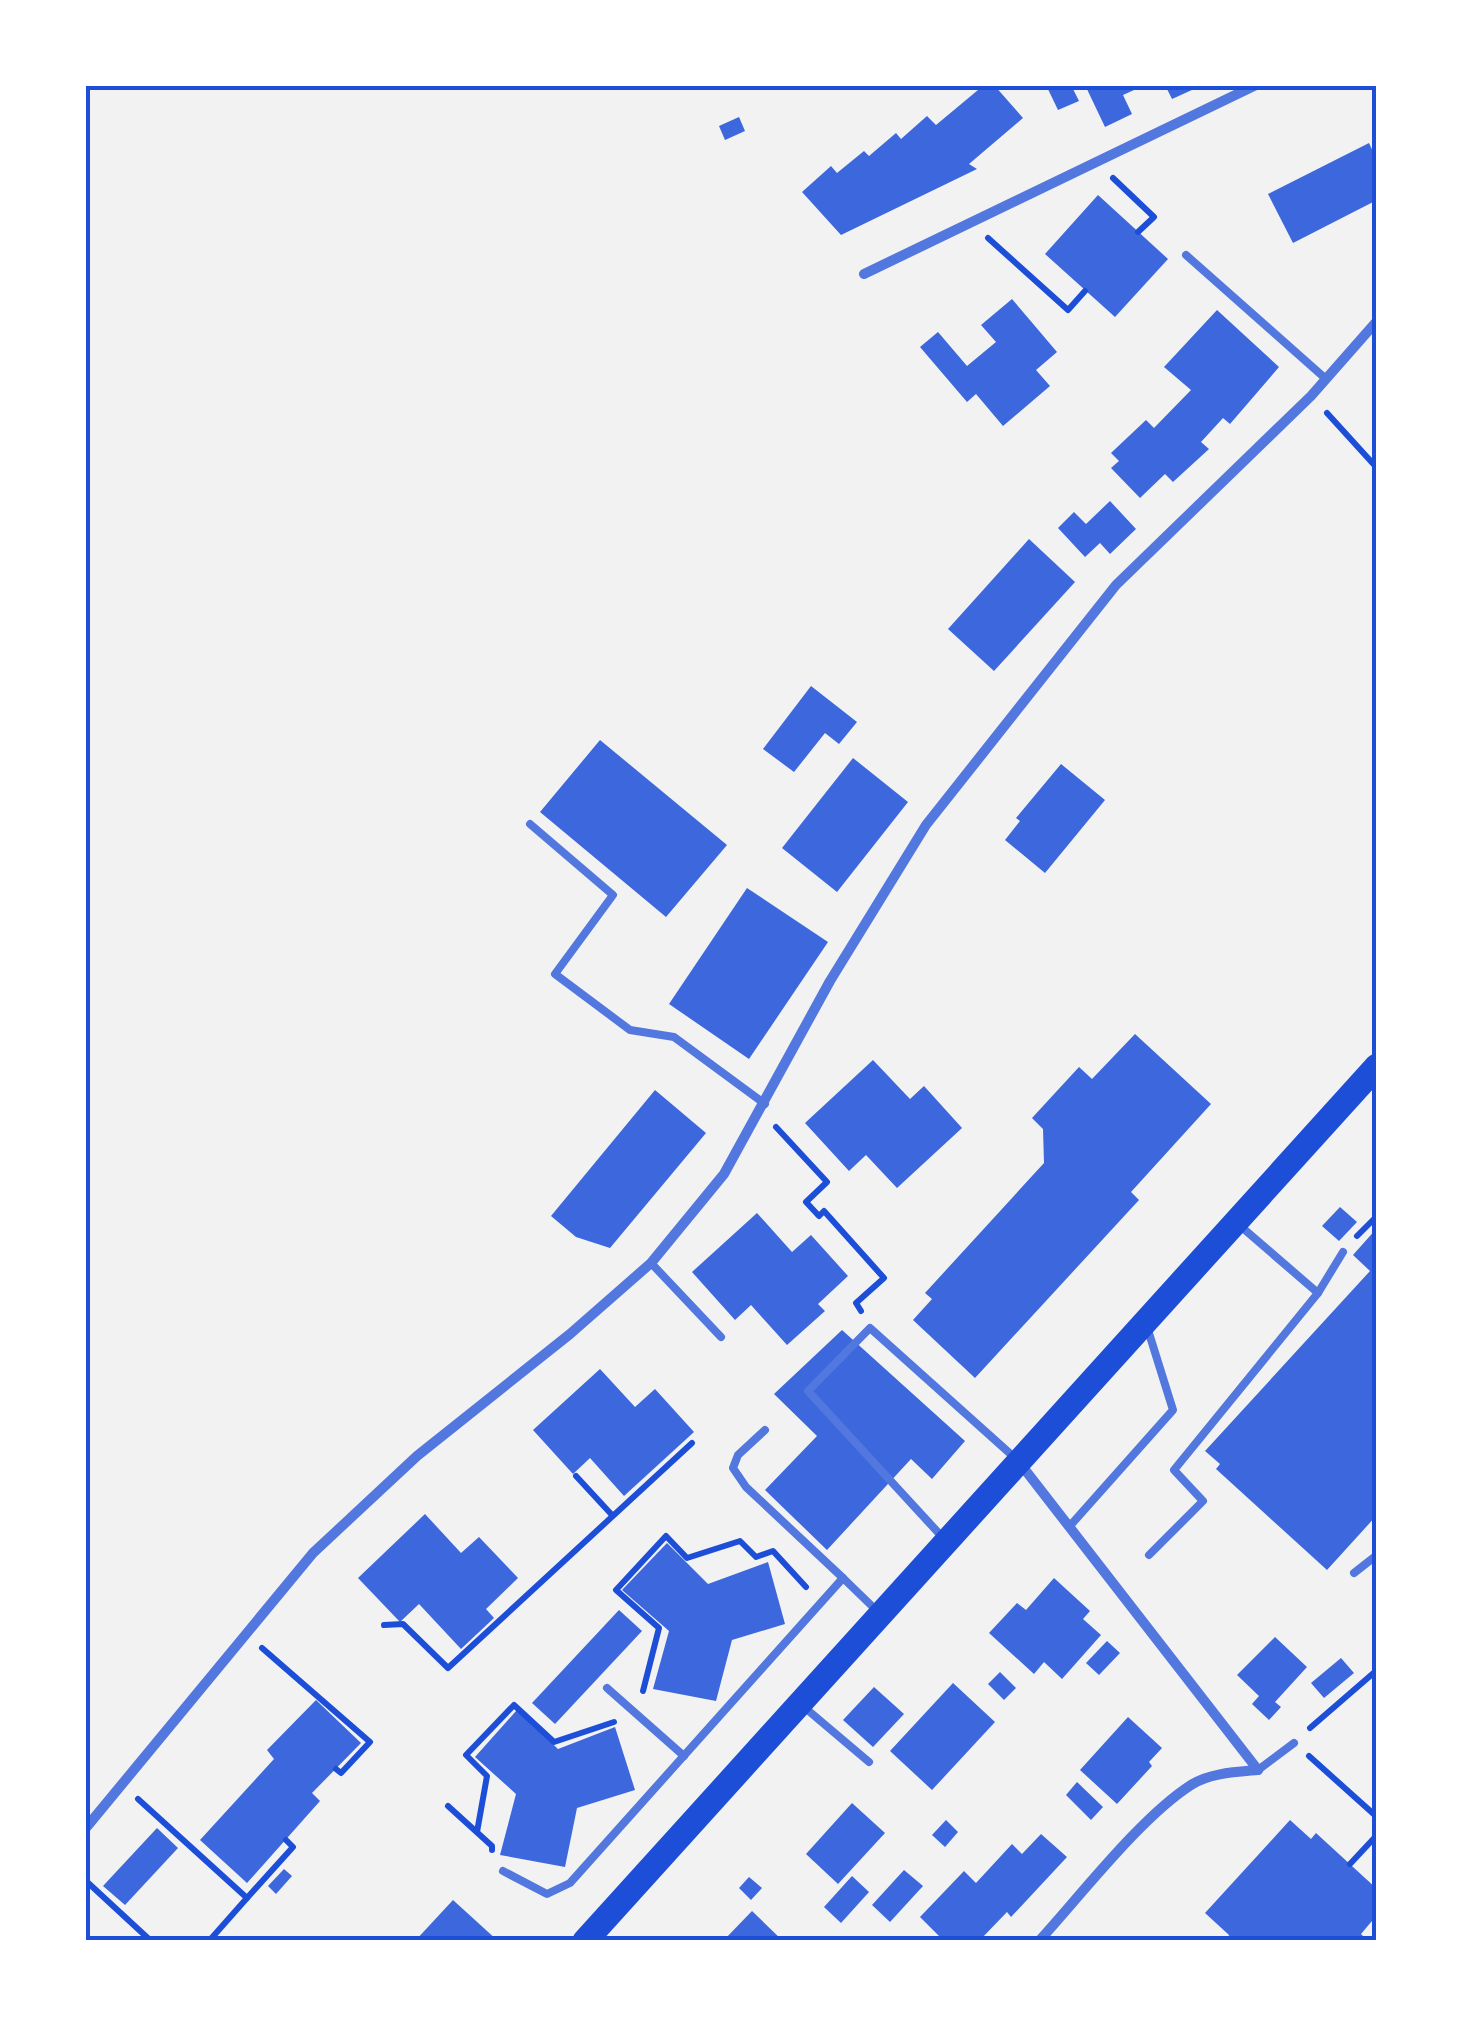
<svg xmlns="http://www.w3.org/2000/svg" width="1462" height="2026" font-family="'Titillium Web',sans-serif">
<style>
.building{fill:#3d67dc}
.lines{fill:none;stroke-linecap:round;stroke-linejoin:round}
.path{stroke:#1d4ed8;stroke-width:6}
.service{stroke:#5277de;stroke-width:8}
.minor{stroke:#5277de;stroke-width:10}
.primary{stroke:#1d4ed8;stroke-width:25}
.neatline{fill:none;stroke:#1d4ed8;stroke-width:4}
</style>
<rect width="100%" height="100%" fill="#f2f2f2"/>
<!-- building -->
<g class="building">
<path d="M 984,85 L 994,85 L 1023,118 L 969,164 L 977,169 L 841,235 L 802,192 L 831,166 L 837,173 L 864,151 L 869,156 L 896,133 L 901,139 L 927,116 L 936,125 Z"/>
<path d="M 1046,85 L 1071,85 L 1079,101 L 1058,110 Z"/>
<path d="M 1085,85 L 1145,85 L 1123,95 L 1132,114 L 1105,127 Z"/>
<path d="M 1165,85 L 1203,85 L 1172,99 Z"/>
<path d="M 739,117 L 745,131 L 725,140 L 719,126 Z"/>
<path d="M 1369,143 L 1377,160 L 1377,200 L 1293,243 L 1268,194 Z"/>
<path d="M 1098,195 L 1168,259 L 1115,317 L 1045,254 Z"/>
<path d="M 1012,299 L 1057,352 L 1036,370 L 1050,386 L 1003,426 L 976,394 L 967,402 L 920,347 L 938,332 L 967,366 L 996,342 L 981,325 Z"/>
<path d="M 1217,310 L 1279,367 L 1230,424 L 1223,418 L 1201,442 L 1209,449 L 1173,482 L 1165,474 L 1140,498 L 1111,468 L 1119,461 L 1111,453 L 1146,420 L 1154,428 L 1191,390 L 1164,367 Z"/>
<path d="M 1110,501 L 1136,529 L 1110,554 L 1100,543 L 1085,557 L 1058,528 L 1074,512 L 1086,524 Z"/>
<path d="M 1029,539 L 1075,582 L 994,671 L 948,629 Z"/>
<path d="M 811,686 L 857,722 L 839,744 L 825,733 L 794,772 L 763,749 Z"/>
<path d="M 600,740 L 727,845 L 666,917 L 540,812 Z"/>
<path d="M 853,758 L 908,802 L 837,892 L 782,848 Z"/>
<path d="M 1061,764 L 1105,800 L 1045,873 L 1005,840 L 1020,821 L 1016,818 Z"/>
<path d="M 747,888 L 828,942 L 749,1059 L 669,1004 Z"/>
<path d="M 1135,1034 L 1211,1104 L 1131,1192 L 1139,1200 L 975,1378 L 913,1320 L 932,1299 L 925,1293 L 1044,1163 L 1043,1129 L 1032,1118 L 1079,1067 L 1092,1079 Z"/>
<path d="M 873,1060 L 910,1099 L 924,1086 L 962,1128 L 897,1188 L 866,1155 L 849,1171 L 805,1123 Z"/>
<path d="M 655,1090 L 706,1133 L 610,1248 L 576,1237 L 551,1216 Z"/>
<path d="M 1340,1207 L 1357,1222 L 1339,1241 L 1322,1226 Z"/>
<path d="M 757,1213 L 792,1252 L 811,1235 L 848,1276 L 818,1304 L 825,1311 L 787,1345 L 751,1305 L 735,1320 L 692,1272 Z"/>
<path d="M 1377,1228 L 1377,1515 L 1327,1570 L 1216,1469 L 1220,1464 L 1205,1451 L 1370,1271 L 1353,1255 Z"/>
<path d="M 842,1330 L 965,1441 L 932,1479 L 911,1459 L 827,1550 L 765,1490 L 817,1436 L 774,1394 Z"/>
<path d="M 600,1369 L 635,1407 L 655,1389 L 694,1432 L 624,1496 L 590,1458 L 573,1474 L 533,1430 Z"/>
<path d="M 425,1514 L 461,1553 L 479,1537 L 518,1578 L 486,1609 L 494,1618 L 461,1649 L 419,1604 L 400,1622 L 358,1578 Z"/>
<path d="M 667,1543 L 708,1584 L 768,1562 L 785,1624 L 732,1640 L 716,1701 L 653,1689 L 669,1631 L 622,1590 Z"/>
<path d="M 1054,1578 L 1090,1611 L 1083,1619 L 1101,1635 L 1062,1679 L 1044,1662 L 1034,1674 L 989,1633 L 1017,1603 L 1026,1610 Z"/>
<path d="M 619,1610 L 642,1631 L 555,1724 L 532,1703 Z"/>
<path d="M 1275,1637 L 1307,1667 L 1275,1702 L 1281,1707 L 1269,1720 L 1252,1704 L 1259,1696 L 1237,1675 Z"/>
<path d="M 1107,1641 L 1120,1653 L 1099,1675 L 1086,1663 Z"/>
<path d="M 1341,1658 L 1354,1673 L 1324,1698 L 1311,1683 Z"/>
<path d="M 1000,1672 L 1016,1688 L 1004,1700 L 988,1684 Z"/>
<path d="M 953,1683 L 995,1722 L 932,1790 L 890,1751 Z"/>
<path d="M 874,1687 L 904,1714 L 873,1747 L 843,1720 Z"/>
<path d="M 316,1700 L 361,1743 L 312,1793 L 320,1801 L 247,1883 L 200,1840 L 274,1759 L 267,1750 Z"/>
<path d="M 517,1710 L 558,1749 L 615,1727 L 635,1790 L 577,1808 L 565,1867 L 500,1855 L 516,1794 L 475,1757 Z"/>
<path d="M 1128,1717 L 1162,1748 L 1149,1762 L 1152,1766 L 1117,1804 L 1080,1770 Z"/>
<path d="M 1077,1782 L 1103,1807 L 1091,1820 L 1066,1795 Z"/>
<path d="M 852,1803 L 885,1833 L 838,1884 L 806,1854 Z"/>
<path d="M 946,1820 L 958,1832 L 945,1847 L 932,1835 Z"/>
<path d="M 1290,1820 L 1311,1839 L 1316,1833 L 1377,1889 L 1377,1915 L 1361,1934 L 1365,1938 L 1363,1941 L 1227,1941 L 1229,1935 L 1205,1913 Z"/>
<path d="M 157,1828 L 178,1848 L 125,1905 L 103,1886 Z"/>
<path d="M 1041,1834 L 1067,1857 L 1011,1917 L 1007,1912 L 979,1941 L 944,1941 L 920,1917 L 964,1871 L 976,1883 L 1012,1844 L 1022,1854 Z"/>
<path d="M 284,1869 L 292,1876 L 276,1894 L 268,1886 Z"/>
<path d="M 904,1870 L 923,1886 L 890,1922 L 872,1905 Z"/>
<path d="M 852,1876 L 869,1892 L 841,1923 L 824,1907 Z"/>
<path d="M 749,1877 L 762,1888 L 751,1900 L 739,1888 Z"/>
<path d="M 453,1900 L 498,1941 L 415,1941 Z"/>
<path d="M 752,1911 L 783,1941 L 723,1941 Z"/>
</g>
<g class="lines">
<!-- path -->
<g class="path">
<path d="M 1113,178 L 1154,217 L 1138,232"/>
<path d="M 988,238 L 1068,310 L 1085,291"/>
<path d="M 1327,413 L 1377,468"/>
<path d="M 776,1127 L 827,1182 L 806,1202 L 819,1216 L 824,1211 L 884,1278 L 856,1303 L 861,1311"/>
<path d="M 1357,1236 L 1377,1216"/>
<path d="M 576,1476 L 612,1515"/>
<path d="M 384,1625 L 403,1624 L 448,1668 L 692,1443"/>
<path d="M 262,1648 L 370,1742 L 341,1773 L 336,1769"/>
<path d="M 643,1691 L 659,1628 L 616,1590 L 666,1536 L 687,1558 L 740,1541 L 756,1557 L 773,1551 L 806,1587"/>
<path d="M 1310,1728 L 1377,1670"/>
<path d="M 1309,1756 L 1377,1817"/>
<path d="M 138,1799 L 247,1898 L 293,1847 L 286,1840"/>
<path d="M 448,1806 L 492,1846 L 492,1850"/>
<path d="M 477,1832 L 487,1776 L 466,1755 L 514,1705 L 554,1742 L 614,1722"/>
<path d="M 1350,1864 L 1377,1835"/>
<path d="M 85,1880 L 151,1941"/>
<path d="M 209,1941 L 247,1898"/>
</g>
<!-- service -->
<g class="service">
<path d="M 1186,255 L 1326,379"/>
<path d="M 530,824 L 613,895 L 555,974 L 630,1030 L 674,1037 L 765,1104"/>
<path d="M 1238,1224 L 1318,1293"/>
<path d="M 651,1263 L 721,1337"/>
<path d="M 765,1430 L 738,1455 L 733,1468 L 746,1487 L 843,1578"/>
<path d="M 1069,1527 L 1173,1410 L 1148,1330"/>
<path d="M 945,1540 L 808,1391 L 870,1328 L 1015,1458"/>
<path d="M 1149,1555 L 1203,1501 L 1174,1470 L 1318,1293 L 1343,1252"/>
<path d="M 1354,1573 L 1377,1555"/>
<path d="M 607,1688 L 684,1756"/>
<path d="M 804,1707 L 869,1762"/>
<path d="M 1258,1770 L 1294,1743"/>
<path d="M 503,1871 L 547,1894 L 570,1883 L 843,1578 L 876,1610"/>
</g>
<!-- minor -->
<g class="minor">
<path d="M 864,274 L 1256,85"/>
<path d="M 1019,1462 L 1258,1770"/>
<path d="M 85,1829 L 313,1553 L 417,1456 L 570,1334 L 651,1263 L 724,1174 L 830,981 L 926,825 L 1116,585 L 1311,396 L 1377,321"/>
<path d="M 1039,1941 C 1081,1895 1141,1817 1191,1785 C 1210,1773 1236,1772 1258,1770"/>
</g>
<!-- primary -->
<path class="primary" d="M 585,1941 L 1377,1066"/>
</g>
<!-- border -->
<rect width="1462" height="2026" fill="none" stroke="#ffffff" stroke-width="175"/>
<rect x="88" y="88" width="1286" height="1850" class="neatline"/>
</svg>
